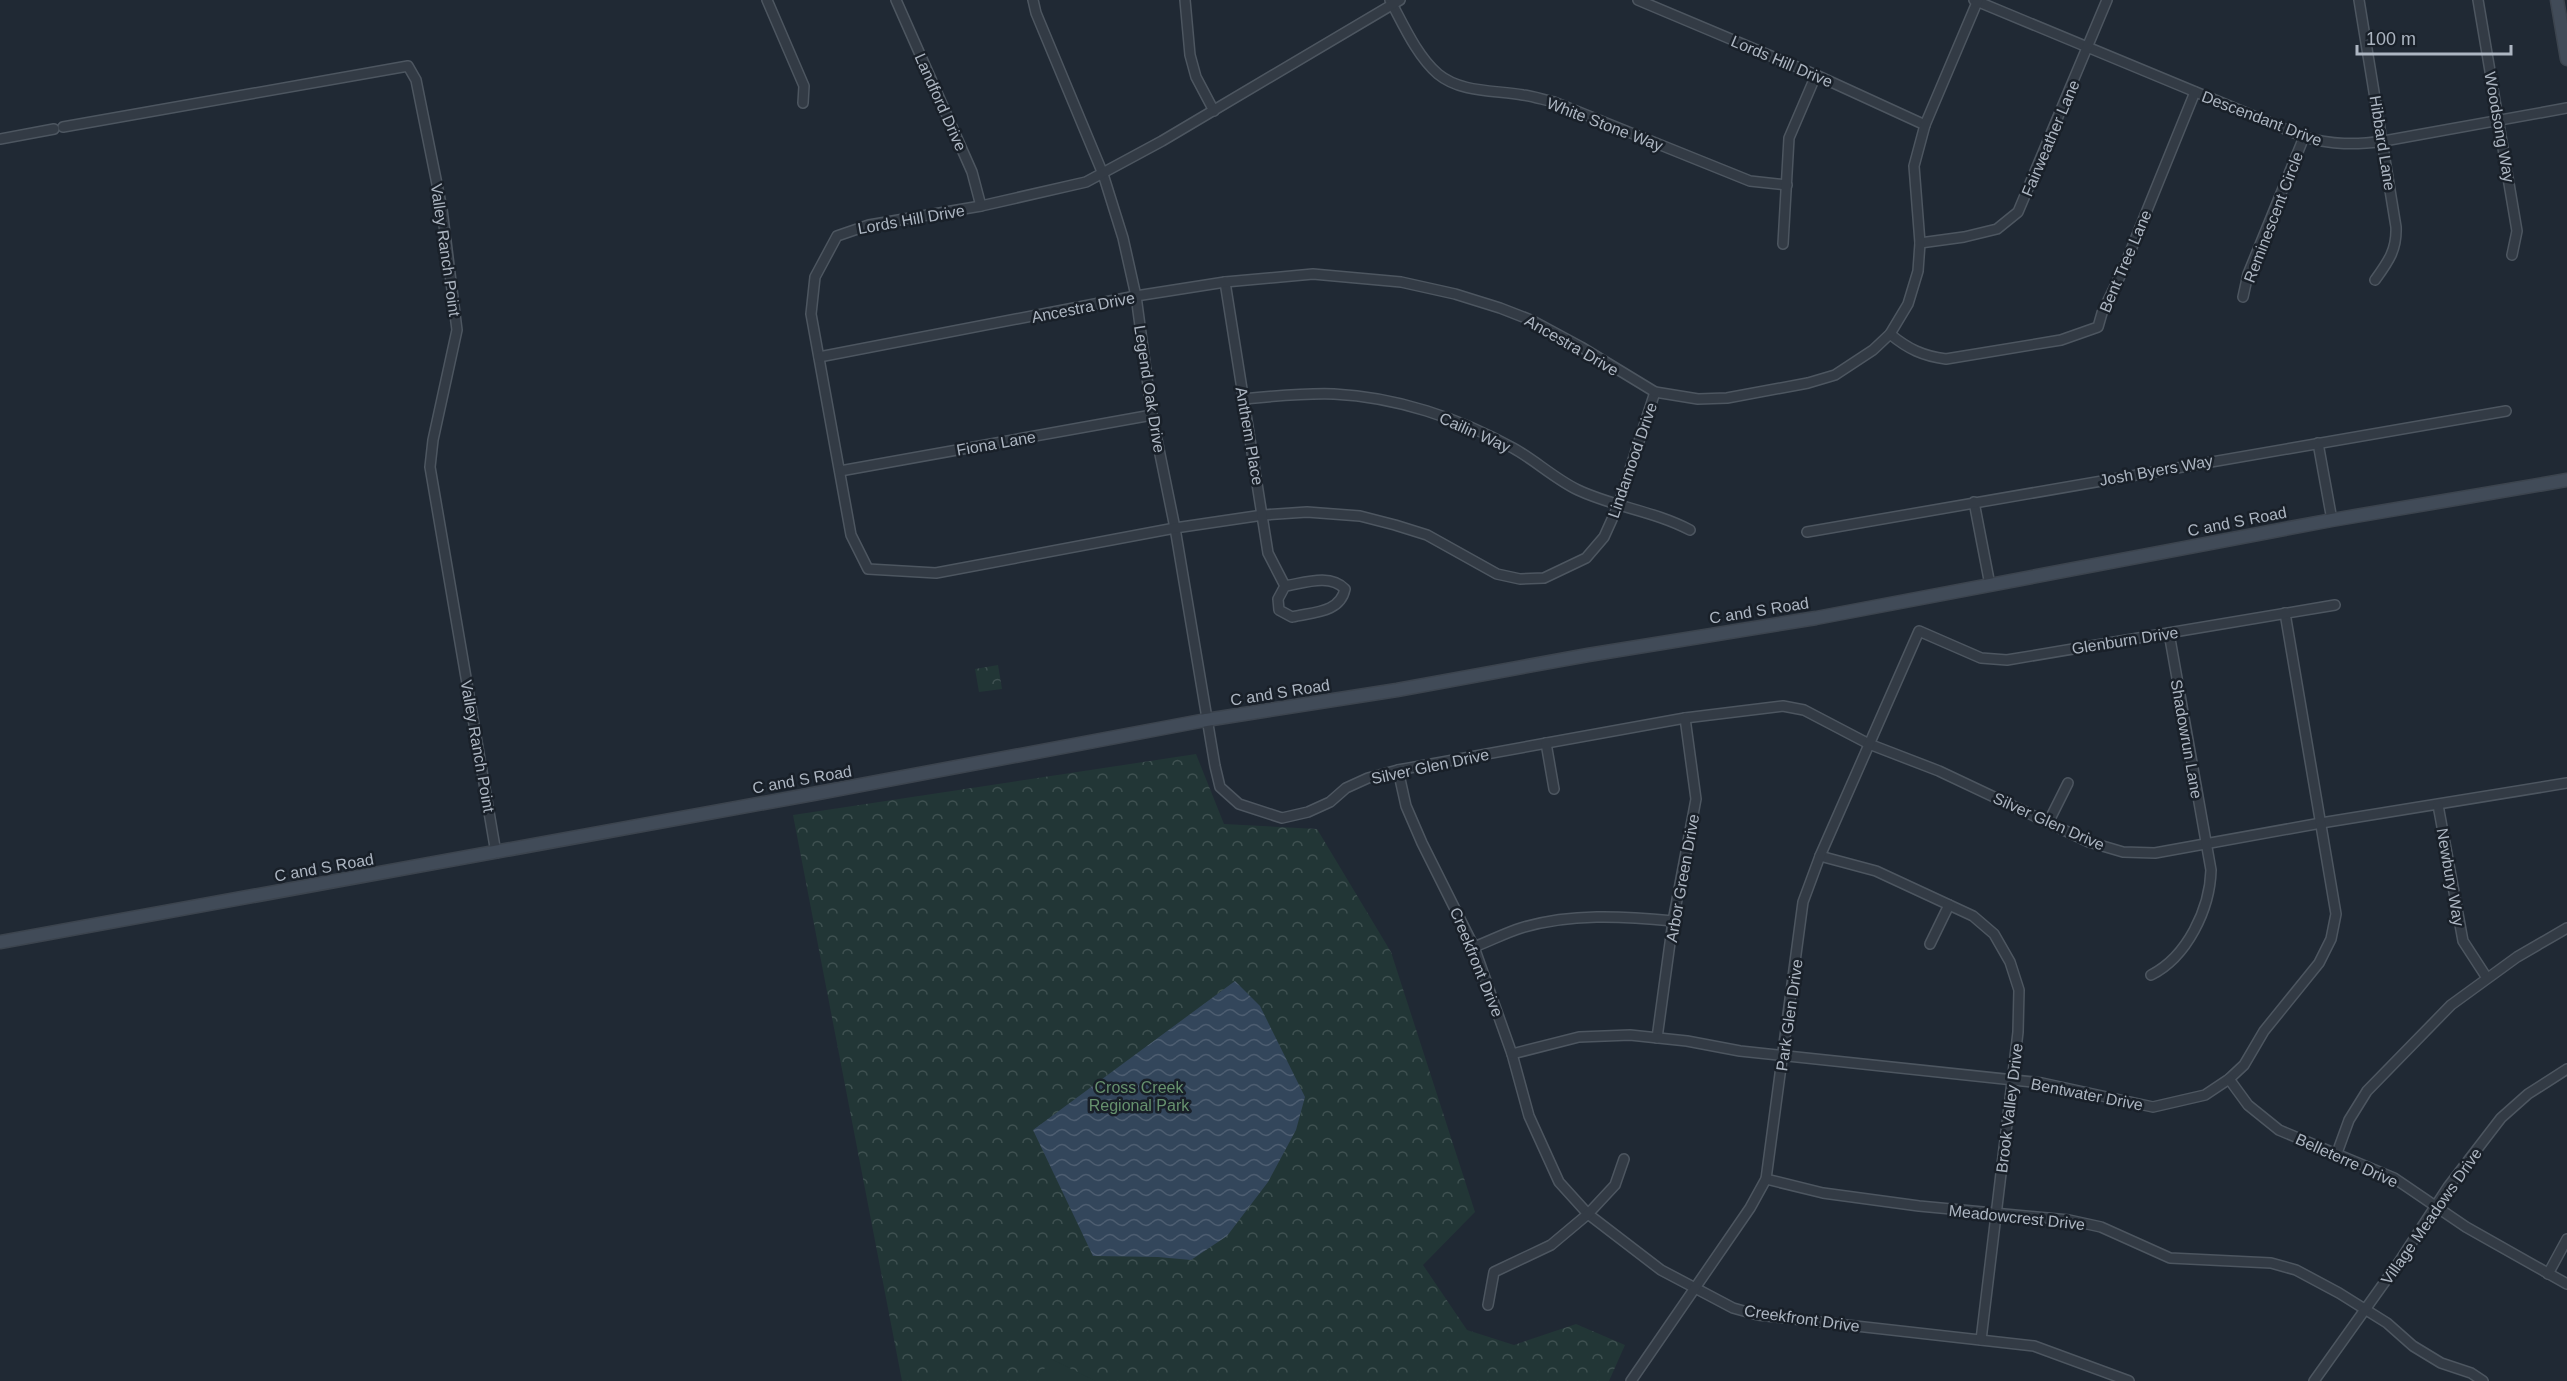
<svg xmlns="http://www.w3.org/2000/svg" width="2567" height="1381" font-family="Arial,sans-serif">
<style>
.park{fill:url(#park-crowns)}
.pitch{fill:#223636}
.water{fill:url(#water-waves)}
.lines{fill:none;stroke-linecap:round;stroke-linejoin:round}
.minor-casing{stroke:#4d5660;stroke-width:12}
.secondary-casing{stroke:#3c444e;stroke-width:15}
.minor{stroke:#333b45;stroke-width:9}
.secondary{stroke:#414b58;stroke-width:12}
.labels{text-anchor:middle;stroke-width:5;stroke-linejoin:round;paint-order:stroke}
.street-label{font-size:16px;fill:#adb6c2;stroke:#192029}
.park-label{font-size:16px;fill:#66916e;stroke:#192029}
</style>
<defs>
<pattern id="park-crowns" width="20" height="18" patternUnits="userSpaceOnUse" patternTransform="scale(1.5)"><rect width="20" height="18" fill="#223636"/><path d="M2 6a3 3 0 1 1 6 0M12 15a3 3 0 1 1 6 0" fill="none" stroke="#3f5151"/></pattern>
<pattern id="water-waves" width="16" height="10" patternUnits="userSpaceOnUse" patternTransform="scale(1.5)"><rect width="16" height="10" fill="#33465b"/><path d="M0 5q4-4 8 0t8 0" fill="none" stroke="#4e5e71"/></pattern>
</defs>
<rect width="100%" height="100%" fill="#202934"/>
<!-- park -->
<g class="park">
<path d="M 998,665 L 1002,689 L 979,692 L 975,669 Z"/>
<path d="M 1196,754 L 1224,824 L 1317,829 L 1391,952 L 1475,1212 L 1423,1265 L 1467,1330 L 1514,1345 L 1576,1324 L 1625,1345 L 1609,1381 L 902,1381 L 793,815 Z"/>
</g>
<!-- pitch -->
<path class="pitch" d="M 1051,1359 L 1096,1381 L 1036,1381 Z"/>
<!-- water -->
<path class="water" d="M 1235,981 L 1260,1006 L 1305,1097 L 1296,1130 L 1268,1182 L 1227,1236 L 1191,1260 L 1158,1257 L 1093,1256 L 1033,1130 Z"/>
<g class="lines">
<defs>
<g id="minor">
<path d="M 767,0 L 804,86 L 803,103"/>
<path d="M 896,0 L 972,172 L 981,206"/>
<path d="M 1033,0 L 1036,13 L 1103,174 L 1123,238 L 1136,296 L 1152,415 L 1175,528 L 1215,766 L 1220,787 L 1239,804 L 1282,818 L 1308,812 L 1330,802 L 1346,788 L 1368,778 L 1398,770 L 1685,718 L 1783,706 L 1804,710 L 1869,744 L 1939,771 L 2089,842 L 2123,852 L 2155,853 L 2321,823 L 2567,783"/>
<path d="M 1185,0 L 1190,55 L 1196,77 L 1214,111"/>
<path d="M 1390,0 C 1403,24 1417,56 1438,74 C 1461,93 1495,90 1523,95 C 1533,96 1544,100 1554,102 L 1750,181 L 1787,185"/>
<path d="M 1400,0 L 1162,141 L 1086,182 L 981,206 L 869,225 L 837,236 L 815,277 L 811,314 L 851,535 L 868,569 L 936,573 L 1175,528 L 1263,515 L 1307,512 L 1360,516 L 1395,525 L 1427,535 L 1497,574 L 1520,579 L 1544,578 L 1586,558 L 1604,537 L 1618,506 L 1655,392"/>
<path d="M 1638,0 L 1816,75 L 1925,125"/>
<path d="M 1974,0 L 2304,137 C 2332,145 2356,145 2384,141 L 2567,108"/>
<path d="M 2359,0 L 2396,227 C 2397,250 2388,262 2375,280"/>
<path d="M 2478,0 L 2517,231 L 2512,255"/>
<path d="M 63,127 L 408,66 L 416,80 L 442,209 L 457,330 L 433,440 L 430,467 L 496,853"/>
<path d="M 0,139 L 54,129"/>
<path d="M 1920,243 L 1964,237 L 1997,229 L 2018,212 L 2107,0"/>
<path d="M 1783,244 L 1789,138 L 1816,75"/>
<path d="M 1225,282 L 1268,553 L 1285,586 L 1278,599 L 1279,610 L 1292,617 C 1313,612 1340,613 1345,589 C 1330,573 1304,583 1285,586"/>
<path d="M 2243,297 L 2248,274 L 2304,137"/>
<path d="M 1890,334 C 1908,349 1923,356 1946,359 L 2061,340 L 2098,327 L 2102,313 L 2122,272 L 2195,92"/>
<path d="M 819,357 L 1136,296 L 1225,282 L 1313,274 L 1401,282 L 1455,294 L 1500,308 L 1531,320 L 1581,347 L 1655,392 L 1698,399 L 1727,398 L 1808,383 L 1835,375 L 1873,350 L 1890,334 L 1908,304 L 1918,271 L 1920,243 L 1914,166 L 1925,125 L 1978,0"/>
<path d="M 1243,399 C 1273,396 1304,393 1334,394 C 1396,397 1459,418 1513,448 C 1535,460 1555,479 1578,490 C 1614,507 1654,511 1690,530"/>
<path d="M 2318,443 L 2332,520"/>
<path d="M 840,471 L 1152,415"/>
<path d="M 1974,502 L 1990,585"/>
<path d="M 1807,532 L 2506,411"/>
<path d="M 1546,743 L 1554,789"/>
<path d="M 1398,770 L 1406,806 L 1422,843 L 1474,947 L 1512,1054 L 1529,1116 L 1559,1182 L 1588,1214 L 1661,1270 L 1733,1308 L 1758,1315 L 2034,1346 L 2129,1381"/>
<path d="M 2438,805 L 2463,941 L 2487,978"/>
<path d="M 2049,821 L 2068,783"/>
<path d="M 1820,856 L 1876,871 L 1973,916 L 1994,934 L 2010,962 L 2019,990 L 2018,1032 L 1981,1340"/>
<path d="M 1930,944 L 1949,905"/>
<path d="M 1474,947 C 1490,941 1505,933 1521,928 C 1570,913 1623,916 1673,921"/>
<path d="M 2151,975 C 2187,957 2210,909 2211,870 L 2169,633"/>
<path d="M 1657,1038 L 1673,921 L 1696,799 L 1685,718"/>
<path d="M 1512,1054 L 1579,1037 L 1630,1035 L 1687,1041 L 1740,1051 L 2042,1083 L 2153,1107 L 2205,1095 L 2229,1079 L 2244,1065 L 2264,1031 L 2319,963 L 2331,939 L 2336,914 L 2285,613"/>
<path d="M 2229,1079 L 2248,1105 L 2279,1130 L 2394,1178 L 2466,1227 L 2567,1284"/>
<path d="M 2337,1153 L 2349,1120 L 2367,1091 L 2451,1005 L 2517,957 L 2567,928"/>
<path d="M 1766,1179 L 1823,1193 L 1919,1206 L 2069,1220 L 2101,1227 L 2170,1258 L 2271,1263 L 2296,1270 L 2339,1293 L 2387,1323 L 2413,1346 L 2441,1363 L 2471,1373 L 2483,1381"/>
<path d="M 2548,1274 L 2567,1239"/>
<path d="M 1488,1305 L 1494,1272 L 1551,1245 L 1588,1214 L 1615,1185 L 1624,1159"/>
<path d="M 1631,1381 L 1750,1208 L 1766,1179 L 1803,902 L 1820,856 L 1919,631 L 1981,658 L 2007,660 L 2335,605"/>
<path d="M 2314,1381 L 2399,1262 L 2448,1187 L 2501,1118 L 2528,1094 L 2567,1069"/>
</g>
<g id="secondary">
<path d="M 2557,0 L 2567,59"/>
<path d="M 0,942 L 813,794 L 1206,720 L 1397,690 L 1588,655 L 1816,618 L 2332,520 L 2567,480"/>
</g>
</defs>
<!-- minor casing -->
<use href="#minor" class="minor-casing"/>
<!-- secondary casing -->
<use href="#secondary" class="secondary-casing"/>
<!-- minor -->
<use href="#minor" class="minor"/>
<!-- secondary -->
<use href="#secondary" class="secondary"/>
</g>
<g class="labels">
<!-- street labels -->
<g class="street-label">
<text transform="translate(1782 61) rotate(23)" y="6">Lords Hill Drive</text>
<text transform="translate(941 102) rotate(66)" y="6">Landford Drive</text>
<text transform="translate(2262 118) rotate(21)" y="6">Descendant Drive</text>
<text transform="translate(1605 124) rotate(21)" y="6">White Stone Way</text>
<text transform="translate(2500 127) rotate(80)" y="6">Woodsong Way</text>
<text transform="translate(2050 138) rotate(-67)" y="6">Fairweather Lane</text>
<text transform="translate(2383 143) rotate(81)" y="6">Hibbard Lane</text>
<text transform="translate(2273 217) rotate(-69)" y="6">Reminescent Circle</text>
<text transform="translate(911 219) rotate(-10)" y="6">Lords Hill Drive</text>
<text transform="translate(446 250) rotate(82)" y="6">Valley Ranch Point</text>
<text transform="translate(2125 261) rotate(-67)" y="6">Bent Tree Lane</text>
<text transform="translate(1083 307) rotate(-11)" y="6">Ancestra Drive</text>
<text transform="translate(1572 345) rotate(30)" y="6">Ancestra Drive</text>
<text transform="translate(1150 389) rotate(81)" y="6">Legend Oak Drive</text>
<text transform="translate(1475 432) rotate(24)" y="6">Cailin Way</text>
<text transform="translate(1250 436) rotate(80)" y="6">Anthem Place</text>
<text transform="translate(996 443) rotate(-10)" y="6">Fiona Lane</text>
<text transform="translate(1632 460) rotate(-71)" y="6">Lindamood Drive</text>
<text transform="translate(2156 470) rotate(-10)" y="6">Josh Byers Way</text>
<text transform="translate(2237 521) rotate(-11)" y="6">C and S Road</text>
<text transform="translate(1759 610) rotate(-9)" y="6">C and S Road</text>
<text transform="translate(2125 640) rotate(-9)" y="6">Glenburn Drive</text>
<text transform="translate(1280 692) rotate(-9)" y="6">C and S Road</text>
<text transform="translate(2187 739) rotate(80)" y="6">Shadowrun Lane</text>
<text transform="translate(478 746) rotate(80)" y="6">Valley Ranch Point</text>
<text transform="translate(1430 766) rotate(-12)" y="6">Silver Glen Drive</text>
<text transform="translate(802 779) rotate(-10)" y="6">C and S Road</text>
<text transform="translate(2049 821) rotate(24)" y="6">Silver Glen Drive</text>
<text transform="translate(324 867) rotate(-10)" y="6">C and S Road</text>
<text transform="translate(2451 877) rotate(80)" y="6">Newbury Way</text>
<text transform="translate(1682 878) rotate(-80)" y="6">Arbor Green Drive</text>
<text transform="translate(1477 962) rotate(68)" y="6">Creekfront Drive</text>
<text transform="translate(1789 1015) rotate(-82)" y="6">Park Glen Drive</text>
<text transform="translate(2087 1094) rotate(11)" y="6">Bentwater Drive</text>
<text transform="translate(2009 1108) rotate(-83)" y="6">Brook Valley Drive</text>
<text transform="translate(2347 1160) rotate(24)" y="6">Belleterre Drive</text>
<text transform="translate(2431 1216) rotate(-55)" y="6">Village Meadows Drive</text>
<text transform="translate(2017 1217) rotate(6)" y="6">Meadowcrest Drive</text>
<text transform="translate(1802 1318) rotate(8)" y="6">Creekfront Drive</text>
</g>
<!-- park labels -->
<g class="park-label">
<text x="1139" y="1093">Cross Creek<tspan x="1139" dy="18">Regional Park</tspan></text>
</g>
</g>
<!-- scale -->
<path d="M2357 45v9h154v-9" fill="none" stroke="#adb6c2" stroke-width="3"/>
<text x="2366" y="45" font-size="18" fill="#adb6c2" stroke="#192029" stroke-width="4.5" paint-order="stroke">100 m</text>
</svg>
